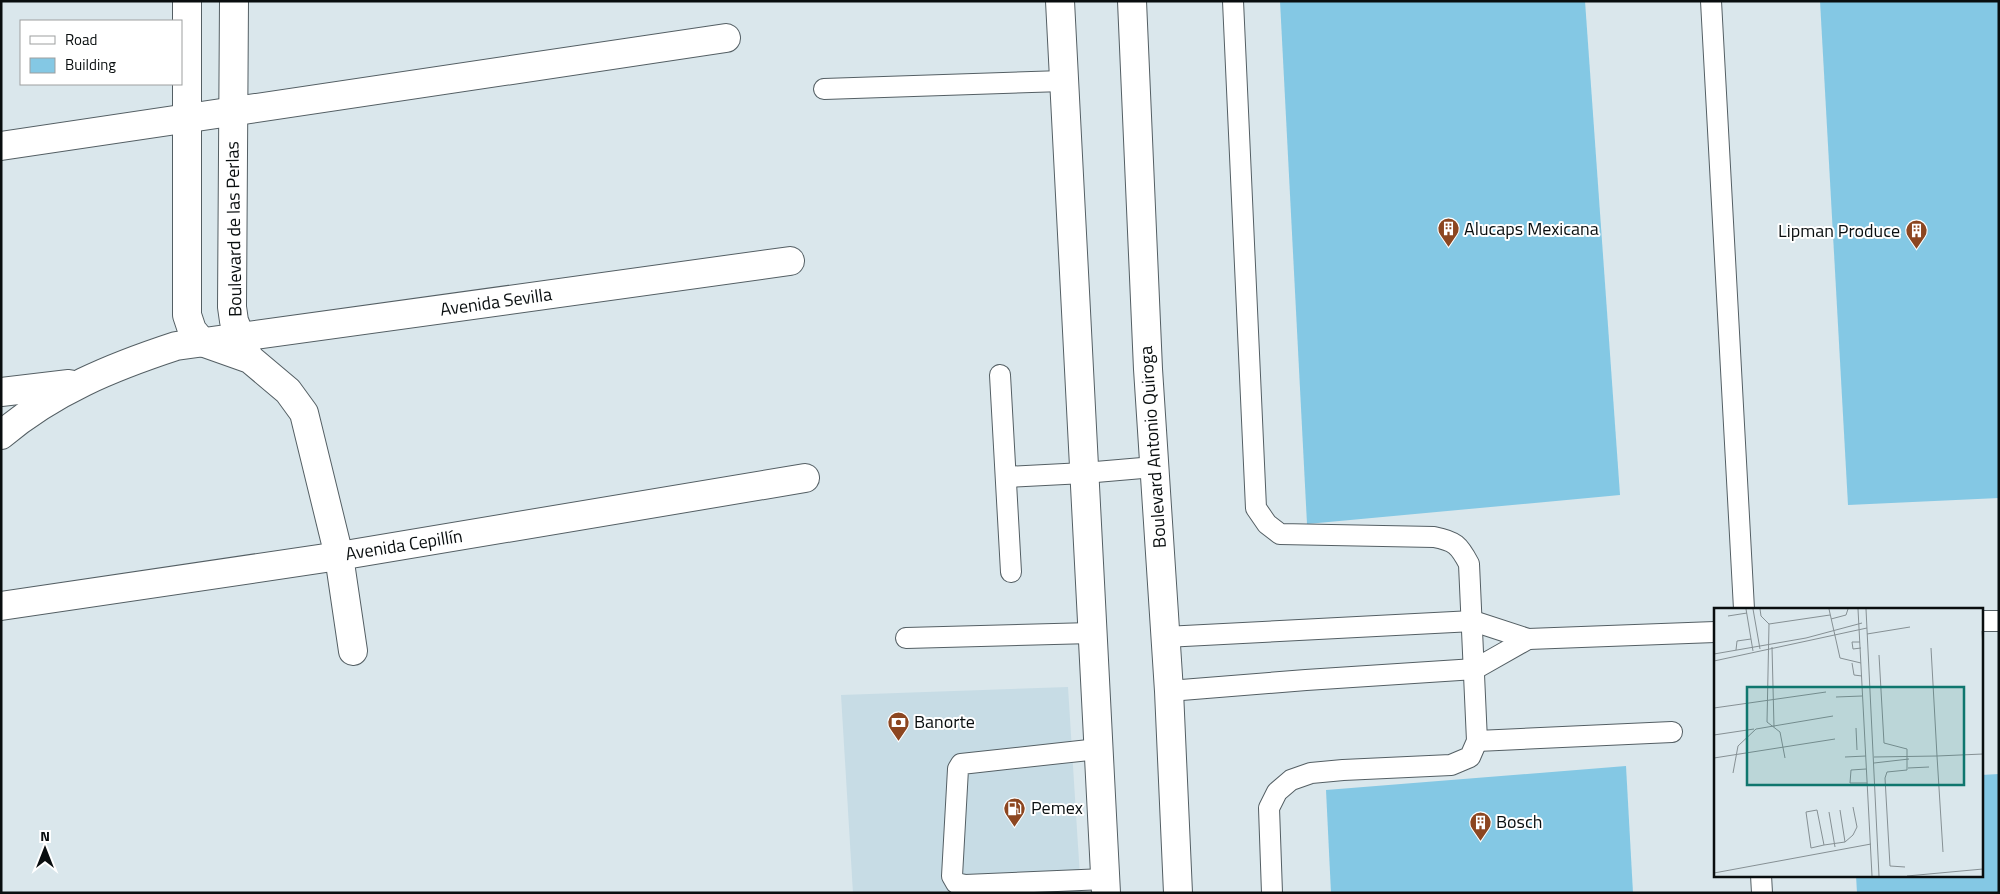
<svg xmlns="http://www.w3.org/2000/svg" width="2000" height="894" font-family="'Titillium Web',sans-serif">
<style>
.built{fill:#c7dce5}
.building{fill:#84c8e4}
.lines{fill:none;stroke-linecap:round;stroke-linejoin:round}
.lane-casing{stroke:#545f64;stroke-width:22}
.street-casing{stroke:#545f64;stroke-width:30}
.primary-casing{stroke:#545f64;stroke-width:30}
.lane{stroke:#fff;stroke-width:20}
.street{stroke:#fff;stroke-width:28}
.primary{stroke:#fff;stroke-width:28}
.labels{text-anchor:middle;stroke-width:4;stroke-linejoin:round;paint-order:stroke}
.street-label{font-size:18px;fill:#090e0f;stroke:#fff}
.poi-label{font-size:18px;fill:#090e0f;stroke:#fff;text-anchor:start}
.inset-road{fill:none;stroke:#869094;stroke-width:1}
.view{fill:#0f766e;fill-opacity:0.15;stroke:#0f766e;stroke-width:2.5}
.inset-edge{fill:none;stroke:#090e0f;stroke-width:2.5}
</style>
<rect width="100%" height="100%" fill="#dae7ec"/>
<!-- built -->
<path class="built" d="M 1068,687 L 1081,893 L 853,893 L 841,695 Z"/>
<!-- building -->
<g class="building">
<path d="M 1280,1 L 1585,1 L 1620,495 L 1307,524 Z"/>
<path d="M 1820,1 L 1999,1 L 1999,498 L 1848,505 Z"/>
<path d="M 1626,766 L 1633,893 L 1331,893 L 1326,790 Z"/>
<path d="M 1999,774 L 1999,893 L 1857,893 L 1856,875 L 1981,875 L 1981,775 Z"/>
</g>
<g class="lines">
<defs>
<g id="lane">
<path d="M 1233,1 L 1256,508 L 1267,524 L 1280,534 L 1434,537 C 1455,541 1459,545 1469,564 L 1477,741 L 1470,757 L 1451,765 L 1343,770 L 1311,773 L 1291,780 L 1277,792 L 1269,808 L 1272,893"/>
<path d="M 1711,1 L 1744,609"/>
<path d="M 824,89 L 1063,81"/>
<path d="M 1000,375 L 1011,572"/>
<path d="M 1006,477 L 1084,473 L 1154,467"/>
<path d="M 1981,621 L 1999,621"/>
<path d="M 1165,637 L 1473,621 L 1528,639 L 1715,632"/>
<path d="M 906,638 L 1092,633"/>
<path d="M 1169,691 L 1306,680 L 1475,669 L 1528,639"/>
<path d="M 1477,741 L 1672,732"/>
<path d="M 1098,749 L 961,764 L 958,769 L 952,876 L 956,883 L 965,885 L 1105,879"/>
<path d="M 1761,875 L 1762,893"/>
</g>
<g id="street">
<path d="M 187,1 L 187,315 L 192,330 L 202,342 L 250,359 L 288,391 L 304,413 L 339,556 L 353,651"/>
<path d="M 234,1 L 232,307 L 234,321 L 247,353"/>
<path d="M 1,146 L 726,38"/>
<path d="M 1,392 L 69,384"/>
<path d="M 1,435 C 53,391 112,367 176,346 L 790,261"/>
<path d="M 1,606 L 339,556 L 805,478"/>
</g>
<g id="primary">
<path d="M 1060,1 L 1106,893"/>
<path d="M 1132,1 L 1148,369 L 1169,691 L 1178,893"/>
</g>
</defs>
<!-- lane casing -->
<use href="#lane" class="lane-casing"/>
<!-- street casing -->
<use href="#street" class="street-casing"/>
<!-- primary casing -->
<use href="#primary" class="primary-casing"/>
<!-- lane -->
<use href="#lane" class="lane"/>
<!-- street -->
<use href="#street" class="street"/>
<!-- primary -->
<use href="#primary" class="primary"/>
</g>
<!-- icons -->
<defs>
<symbol id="building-pin" viewBox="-11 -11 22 30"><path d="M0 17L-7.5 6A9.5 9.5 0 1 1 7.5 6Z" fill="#8c4620" stroke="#fff"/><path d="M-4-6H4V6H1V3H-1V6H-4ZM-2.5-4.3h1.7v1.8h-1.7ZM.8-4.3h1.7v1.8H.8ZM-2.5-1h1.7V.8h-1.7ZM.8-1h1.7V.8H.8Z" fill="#fff"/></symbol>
<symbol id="bank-pin" viewBox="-11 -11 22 30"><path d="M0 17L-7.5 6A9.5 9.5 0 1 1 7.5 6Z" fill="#8c4620" stroke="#fff"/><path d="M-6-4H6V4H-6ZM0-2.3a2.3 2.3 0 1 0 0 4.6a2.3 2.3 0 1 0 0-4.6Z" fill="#fff"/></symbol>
<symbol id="fuel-pin" viewBox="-11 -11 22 30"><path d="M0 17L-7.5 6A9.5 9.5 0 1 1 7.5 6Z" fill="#8c4620" stroke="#fff"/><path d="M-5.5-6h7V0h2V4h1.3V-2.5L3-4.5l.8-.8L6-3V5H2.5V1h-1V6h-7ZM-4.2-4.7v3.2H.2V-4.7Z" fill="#fff"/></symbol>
</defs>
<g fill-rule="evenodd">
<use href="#building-pin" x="1436" y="216" width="25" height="34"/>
<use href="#building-pin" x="1904" y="218" width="25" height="34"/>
<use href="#bank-pin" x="886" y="710" width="25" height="34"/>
<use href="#fuel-pin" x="1002" y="796" width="25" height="34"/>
<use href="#building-pin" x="1468" y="810" width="25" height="34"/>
</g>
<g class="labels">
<!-- street labels -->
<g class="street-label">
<text transform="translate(234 229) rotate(-91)" y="6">Boulevard de las Perlas</text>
<text transform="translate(496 302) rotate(-8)" y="6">Avenida Sevilla</text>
<text transform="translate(1153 447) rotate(-94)" y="6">Boulevard Antonio Quiroga</text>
<text transform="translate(404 545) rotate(-9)" y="6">Avenida Cepillín</text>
</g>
<!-- poi labels -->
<g class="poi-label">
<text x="1464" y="235">Alucaps Mexicana</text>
<text x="1900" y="237" text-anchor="end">Lipman Produce</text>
<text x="914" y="728">Banorte</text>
<text x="1031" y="814">Pemex</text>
<text x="1496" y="828">Bosch</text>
</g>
</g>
<!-- overview -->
<g transform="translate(1714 608)">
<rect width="269" height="269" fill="#dae7ec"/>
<path class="inset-road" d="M 32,1 L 39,43M 39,1 L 46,41M 46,1 L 47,8 L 55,16 L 53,114 L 66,124 L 71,150M 115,1 L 126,50 L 147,55M 144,1 L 158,268M 152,1 L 165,268M 14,8 L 33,5M 117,11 L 132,7 L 134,1M 55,16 L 116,7M 268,23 L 269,41M 153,26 L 196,19M 146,34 L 138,34 L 139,41 L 147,40M 58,39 L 60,119M 217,40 L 223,148 L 269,146M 22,42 L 23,33 L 37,31M 0,46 L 92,30 L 148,15M 165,47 L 170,135 L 193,141 L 193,162 L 173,164 L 171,170 L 176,258 L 191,259M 0,53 L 153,20M 138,55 L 140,67 L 148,68M 122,89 L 148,88M 0,100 L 112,84M 142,120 L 143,142M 0,127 L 40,121M 131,149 L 152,148M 160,149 L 223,148 L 229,244M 0,150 L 121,131M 160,155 L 195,151M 194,160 L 215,159M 152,161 L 137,162 L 136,175 L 153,175M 19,165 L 24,138 L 42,121 L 119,108M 126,202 L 131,234M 115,204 L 121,239M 110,237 L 97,240 L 92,204 L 103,202 L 110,237 L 131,234 L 139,227 L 143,219 L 139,199M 0,265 L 157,236M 193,268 L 269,261"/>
<path class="view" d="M 33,79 L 250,79 L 250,177 L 33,177 Z"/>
<rect width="269" height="269" class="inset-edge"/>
</g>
<!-- border -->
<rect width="2000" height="894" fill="none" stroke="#090e0f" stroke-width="5"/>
<!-- legend -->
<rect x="20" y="20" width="162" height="65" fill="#ffffff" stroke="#9d9f9f"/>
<rect x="30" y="36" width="25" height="8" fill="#ffffff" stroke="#9d9f9f"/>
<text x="65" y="45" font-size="15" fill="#090e0f">Road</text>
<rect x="30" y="58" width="25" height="15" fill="#84c8e4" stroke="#9d9f9f"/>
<text x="65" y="70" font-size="15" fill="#090e0f">Building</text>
<!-- north arrow -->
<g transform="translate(45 849)" stroke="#ffffff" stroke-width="4" paint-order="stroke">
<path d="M0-4L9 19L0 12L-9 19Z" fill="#090e0f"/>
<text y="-8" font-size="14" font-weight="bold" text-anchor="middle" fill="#090e0f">N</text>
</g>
</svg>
